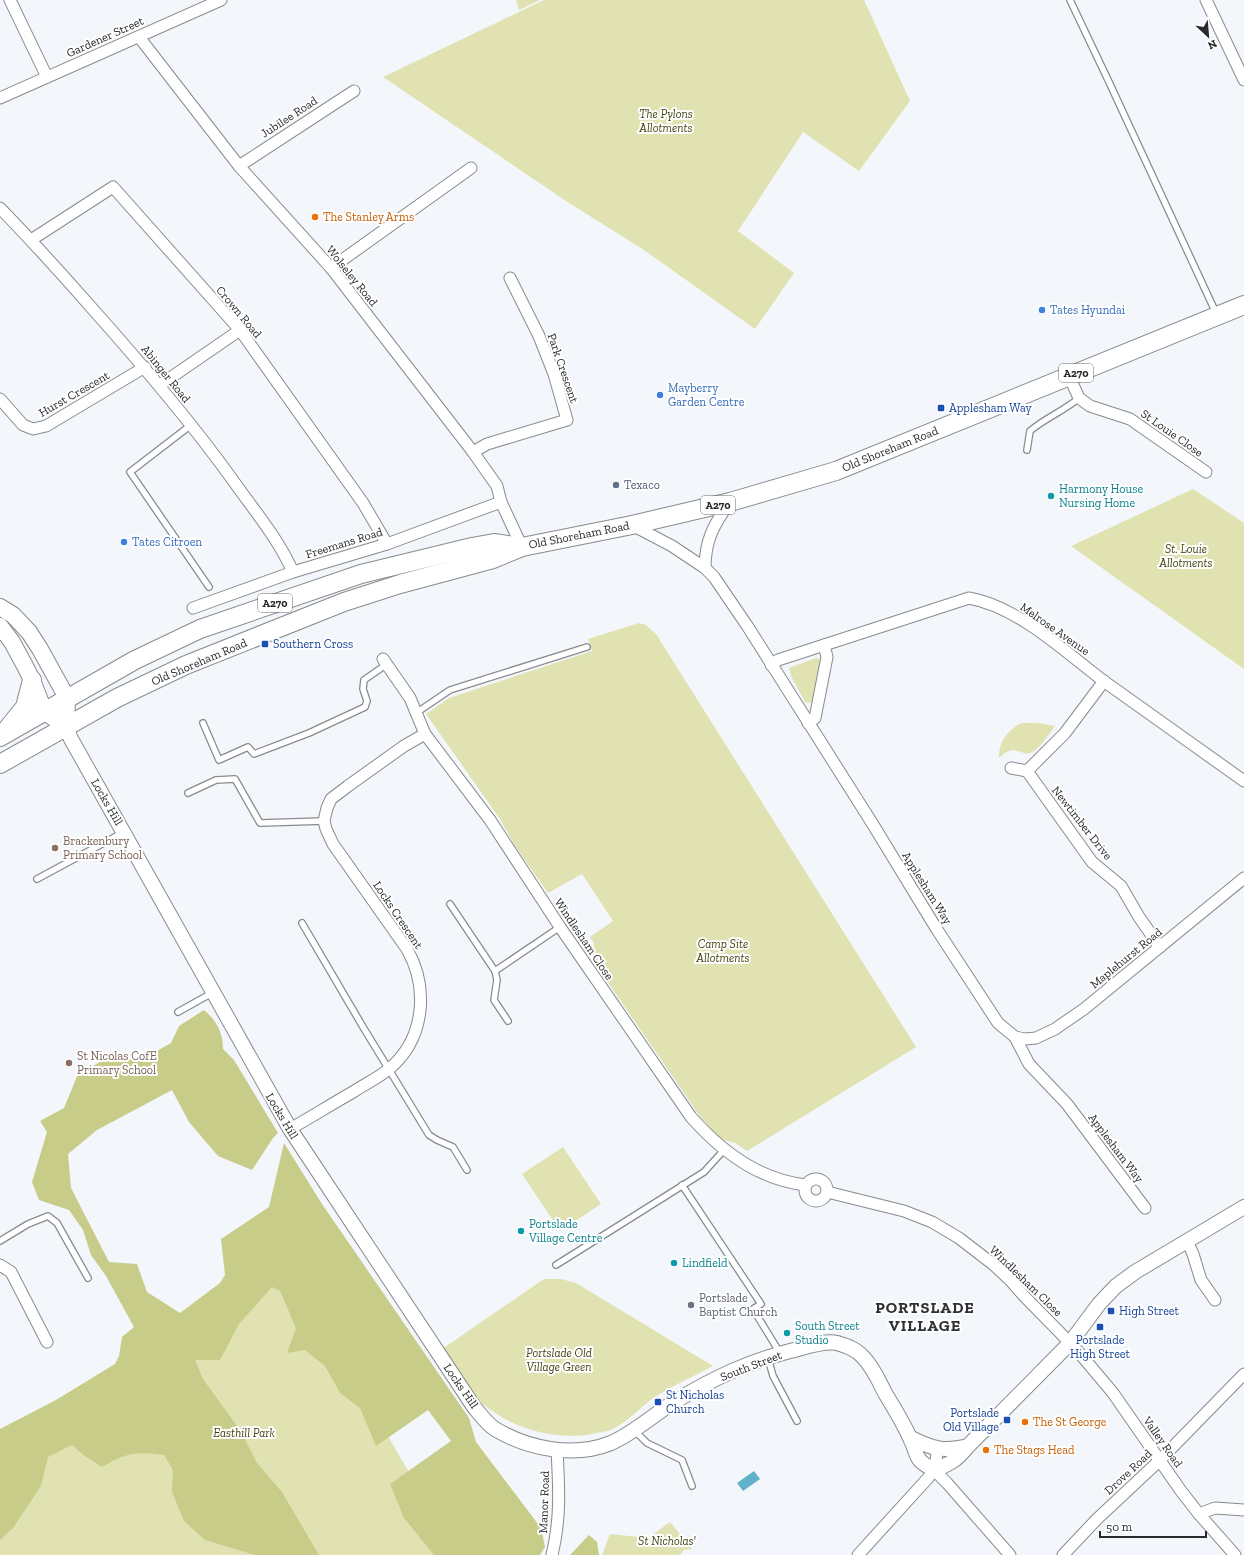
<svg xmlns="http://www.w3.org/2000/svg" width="1244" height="1555" font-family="'Zilla Slab',serif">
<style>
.green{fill:#e0e3b1}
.forest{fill:#c8cc89}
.water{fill:#5fb2ca}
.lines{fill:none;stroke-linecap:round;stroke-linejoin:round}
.service-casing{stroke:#888b8e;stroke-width:8}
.minor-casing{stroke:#888b8e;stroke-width:13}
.tertiary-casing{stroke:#888b8e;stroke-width:16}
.secondary-casing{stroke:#888b8e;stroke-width:18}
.primary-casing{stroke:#888b8e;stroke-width:20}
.service{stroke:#fff;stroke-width:5.5}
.minor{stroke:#fff;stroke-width:11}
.tertiary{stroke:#fff;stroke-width:14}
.secondary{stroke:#fff;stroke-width:16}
.primary{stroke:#fff;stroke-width:18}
.food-dot{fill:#e8710a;stroke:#fff;stroke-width:1.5}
.shop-dot{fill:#3f7fe0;stroke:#fff;stroke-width:1.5}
.transit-dot{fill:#1a4fb4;stroke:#fff;stroke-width:1.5}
.service-dot{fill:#5c6f8a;stroke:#fff;stroke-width:1.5}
.culture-dot{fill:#0f9aa8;stroke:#fff;stroke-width:1.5}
.education-dot{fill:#8d6e63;stroke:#fff;stroke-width:1.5}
.worship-dot{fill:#6b7280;stroke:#fff;stroke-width:1.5}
.labels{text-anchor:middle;stroke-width:4;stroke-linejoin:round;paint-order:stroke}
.shield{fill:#fff;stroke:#68696b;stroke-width:1}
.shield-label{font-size:11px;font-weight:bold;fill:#28292b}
.street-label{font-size:12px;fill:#28292b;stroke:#fff}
.park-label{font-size:12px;font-style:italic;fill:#444612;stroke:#fff}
.food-label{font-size:12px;fill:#c56008;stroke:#fff;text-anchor:start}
.shop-label{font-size:12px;fill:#366cbe;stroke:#fff;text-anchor:start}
.transit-label{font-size:12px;fill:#164399;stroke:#fff;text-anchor:start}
.service-label{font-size:12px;fill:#4e5e75;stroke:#fff;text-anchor:start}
.culture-label{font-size:12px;fill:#0d838f;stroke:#fff;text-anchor:start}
.education-label{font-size:12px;fill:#785e54;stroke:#fff;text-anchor:start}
.worship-label{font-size:12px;fill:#5b616d;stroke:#fff;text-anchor:start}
.district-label{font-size:16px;font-weight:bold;letter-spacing:1px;fill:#303235;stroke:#fff}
</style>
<rect width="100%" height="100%" fill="#f3f6fa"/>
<!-- green -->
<g class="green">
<path d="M 516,0 L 540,0 L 519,10 Z"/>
<path d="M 544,0 L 864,0 L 910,101 L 859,171 L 803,132 L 738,231 L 794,273 L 755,329 L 644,250 L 566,201 L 383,77 Z"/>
<path d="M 1193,489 L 1244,523 L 1244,669 L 1071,546 Z"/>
<path d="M 639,623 L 646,625 L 656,634 L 916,1047 L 747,1151 L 735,1143 L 720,1139 L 699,1115 L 592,959 L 594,943 L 590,937 L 613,921 L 582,874 L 548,893 L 515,846 L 500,819 L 426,714 L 449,698 L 592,651 L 588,639 Z"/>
<path d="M 816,658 L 821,660 L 813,702 L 808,703 L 805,702 L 791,676 L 789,668 Z"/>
<path d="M 1022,723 L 1038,723 L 1055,726 C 1050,733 1041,746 1034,751 C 1022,760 1017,740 999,758 C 998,743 1008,729 1022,723 Z"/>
<path d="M 563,1147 L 601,1204 L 560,1231 L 522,1174 Z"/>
<path d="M 285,1259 L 457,1555 L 0,1555 L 0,1446 Z"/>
<path d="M 544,1279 L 561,1279 L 576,1283 L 713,1366 C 693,1377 671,1386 652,1399 C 641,1407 629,1420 618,1426 C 611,1431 601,1432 592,1434 C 552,1441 510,1428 479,1401 C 463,1387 453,1366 442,1349 Z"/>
<path d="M 670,1522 L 692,1549 L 684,1550 L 680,1555 L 602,1555 L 610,1534 L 648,1538 Z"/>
</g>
<!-- forest -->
<g class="forest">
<path d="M 204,1010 C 217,1021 223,1033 223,1049 L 234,1060 L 278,1133 L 273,1138 L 252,1170 L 218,1156 L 189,1122 L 172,1090 L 97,1130 L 68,1154 L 71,1188 L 109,1262 L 137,1264 L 147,1292 L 180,1313 L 220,1283 L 225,1275 L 221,1239 L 269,1207 L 284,1143 L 322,1204 L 469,1418 L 476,1442 L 541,1528 L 545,1547 L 540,1555 L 434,1555 L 404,1518 L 390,1484 L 451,1441 L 428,1410 L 376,1446 L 360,1408 L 340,1393 L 325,1366 L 305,1350 L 287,1353 L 296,1328 L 280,1291 L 272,1287 L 239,1324 L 220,1360 L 195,1360 L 203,1379 L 240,1430 L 257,1463 L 282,1492 L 319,1555 L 255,1555 L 205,1540 L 184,1521 L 172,1492 L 173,1470 L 164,1455 C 138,1451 124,1453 102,1467 L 82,1454 L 72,1445 L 48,1457 L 41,1486 L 13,1528 L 0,1540 L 0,1429 L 56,1400 L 115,1364 L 119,1356 L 122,1337 L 134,1327 L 106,1276 L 91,1255 L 83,1230 L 69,1210 L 39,1200 L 32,1182 L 47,1132 L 40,1121 L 64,1108 L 78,1074 L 102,1061 L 143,1059 L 171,1043 L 179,1026 Z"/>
<path d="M 589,1535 L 597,1542 L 599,1555 L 570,1555 Z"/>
</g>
<!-- water -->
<path class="water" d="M 754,1471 L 760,1479 L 743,1491 L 737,1483 Z"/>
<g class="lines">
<defs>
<g id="service">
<path d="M 1070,0 L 1109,82 L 1216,313"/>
<path d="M 191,425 L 130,472 L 209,587"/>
<path d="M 1027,450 L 1030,431 C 1045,418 1064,411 1079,398"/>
<path d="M 416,713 L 450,690 L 587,647"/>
<path d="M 203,723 L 219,760 L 248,747 L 254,754 L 309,733 L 365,707 L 367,701 L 363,689 L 364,680 L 387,664"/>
<path d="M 188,793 L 216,780 L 235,779 L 260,823 L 324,821"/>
<path d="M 37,879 L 124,832"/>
<path d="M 450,904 L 495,971 L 560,927"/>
<path d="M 302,923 L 363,1027 L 429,1135 L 437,1140 L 453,1147 L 467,1170"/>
<path d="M 495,971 L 497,980 L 494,1000 L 508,1021"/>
<path d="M 178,1012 L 212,993"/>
<path d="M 682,1185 L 761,1304 L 753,1309 L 780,1353"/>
<path d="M 0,1241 L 28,1224 L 48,1216 L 57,1223 L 88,1278"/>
<path d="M 556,1265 L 704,1172 L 724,1150"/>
<path d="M 768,1358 L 773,1376 L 797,1421"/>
<path d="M 634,1430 L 647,1443 L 682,1460 L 692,1486"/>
</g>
<g id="minor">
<path d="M 10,0 L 47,77"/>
<path d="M 1206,0 L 1244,80"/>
<path d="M 139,37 L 239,166 L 331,268 L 473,452 L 497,486 L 501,502 L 522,547"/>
<path d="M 0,98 L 221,0"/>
<path d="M 239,166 L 354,91"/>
<path d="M 0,208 C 31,240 61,273 90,306 C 140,362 188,418 232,479 C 253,509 278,538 293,572"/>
<path d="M 31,240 L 113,187 L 240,330 L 363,503 L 387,544"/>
<path d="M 331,268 L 471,168"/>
<path d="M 1069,376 L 1079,398 L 1090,406 L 1130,419 L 1206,472"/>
<path d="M 160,385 L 240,330"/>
<path d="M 0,399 L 23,425 L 33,429 L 46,426 L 145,367"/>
<path d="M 473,452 L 487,444 L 567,420 L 554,374 L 539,336 L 510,278"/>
<path d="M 632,525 L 672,546 L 705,568 L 714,577 L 748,627 L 872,823 L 936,928 L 998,1023 L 1015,1037 L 1029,1064 L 1067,1104 L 1145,1208"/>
<path d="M 705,568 C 705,540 714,524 730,502"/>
<path d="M 193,608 L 293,572 L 387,544 L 501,502"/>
<path d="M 383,659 L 410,698 L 425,734 L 490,820 L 560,927 L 691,1117 C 721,1151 759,1180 806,1185"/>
<path d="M 771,665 L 778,660 L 969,598 C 1019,607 1065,652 1105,682 C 1151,715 1198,748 1244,781"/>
<path d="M 1104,681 L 1065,733 L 1027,771 L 1092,862 L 1121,886 L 1139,917 L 1160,947"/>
<path d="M 808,723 L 815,718 L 827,657 L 824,645"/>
<path d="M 1011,768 L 1027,771"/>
<path d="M 1015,1037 L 1025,1039 L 1036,1038 L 1055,1029 L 1084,1009 L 1244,878"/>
<path d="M 290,1129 C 311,1117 332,1104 353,1092 C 365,1084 378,1078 389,1069 C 425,1039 429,988 407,949 L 333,844 L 326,829 L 324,821 L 327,808 L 331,799 L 348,786 L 404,746 L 425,734"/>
<circle cx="816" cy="1190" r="11"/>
<path d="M 827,1192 L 904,1211 L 932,1222 L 959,1238 L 994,1265 L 1010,1280 L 1024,1296 L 1076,1349 L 1113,1393 L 1181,1491 L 1199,1514 L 1235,1555"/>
<path d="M 1187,1241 L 1193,1254 L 1201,1280 L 1215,1300"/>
<path d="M 0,1265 L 11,1272 L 47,1342"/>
<path d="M 934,1470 L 947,1483 L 1010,1555"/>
<path d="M 1199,1514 L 1215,1508 L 1244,1510"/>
<path d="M 552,1555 C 561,1518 559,1487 557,1450"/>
<path d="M 858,1555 L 928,1478 L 934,1470 L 938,1449"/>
<path d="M 1063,1555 L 1097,1519 L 1159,1461 L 1244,1374"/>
</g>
<g id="tertiary">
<path d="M 66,727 L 71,739 L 290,1129 L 474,1407 C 480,1414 487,1424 495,1429 C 528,1449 574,1458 611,1443 C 634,1433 653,1415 674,1402 C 712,1379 747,1362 790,1351 C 803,1348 824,1340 837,1343 C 847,1346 856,1349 863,1357 C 873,1367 879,1381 885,1393 C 894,1408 903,1422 910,1438 C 919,1456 913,1459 934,1470 C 950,1464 957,1460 968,1446 L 1070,1343 L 1099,1304 L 1116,1286 L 1135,1272 L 1244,1207"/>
<path d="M 911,1438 C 933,1449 944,1452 968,1446"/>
</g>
<g id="secondary">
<path d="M 0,607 L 13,615 L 29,632 L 40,649 L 67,698 L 66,727"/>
<path d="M 0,626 L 12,642 L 25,666 L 32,680 L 44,711 L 66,727"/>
</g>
<g id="primary">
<path d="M 8,728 L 25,707 L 32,680"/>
<path d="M 0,737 L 135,660 L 200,629 L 361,574 L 472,547 L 494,543 L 522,547"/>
<path d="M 0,764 L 117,698 L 186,665 L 344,602 L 400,584 L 493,559 L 522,547 L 632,525 L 730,502 L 836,471 L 1244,305"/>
</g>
</defs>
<!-- service casing -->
<use href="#service" class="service-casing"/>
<!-- minor casing -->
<use href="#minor" class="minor-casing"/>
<!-- tertiary casing -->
<use href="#tertiary" class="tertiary-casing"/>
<!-- secondary casing -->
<use href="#secondary" class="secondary-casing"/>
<!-- primary casing -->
<use href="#primary" class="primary-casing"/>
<!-- service -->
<use href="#service" class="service"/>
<!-- minor -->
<use href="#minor" class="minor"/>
<!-- tertiary -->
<use href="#tertiary" class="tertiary"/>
<!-- secondary -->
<use href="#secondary" class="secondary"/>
<!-- primary -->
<use href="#primary" class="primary"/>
</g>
<!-- markers -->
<g class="food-dot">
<circle cx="315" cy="217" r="4"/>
<circle cx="1025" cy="1422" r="4"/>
<circle cx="986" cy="1450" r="4"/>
</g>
<g class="shop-dot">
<circle cx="1042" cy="310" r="4"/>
<circle cx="660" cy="395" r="4"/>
<circle cx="124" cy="542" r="4"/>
</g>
<g class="transit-dot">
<rect x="937" y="404" width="8" height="8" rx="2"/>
<rect x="261" y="640" width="8" height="8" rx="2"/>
<rect x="1107" y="1307" width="8" height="8" rx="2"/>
<rect x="1096" y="1323" width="8" height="8" rx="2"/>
<rect x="654" y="1398" width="8" height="8" rx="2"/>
<rect x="1003" y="1416" width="8" height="8" rx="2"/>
</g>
<circle class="service-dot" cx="616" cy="485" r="4"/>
<g class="culture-dot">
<circle cx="1051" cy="496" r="4"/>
<circle cx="521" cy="1231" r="4"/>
<circle cx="674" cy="1263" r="4"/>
<circle cx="787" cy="1333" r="4"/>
</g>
<g class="education-dot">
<circle cx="55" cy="848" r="4"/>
<circle cx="69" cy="1063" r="4"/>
</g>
<circle class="worship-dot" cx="691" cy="1305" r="4"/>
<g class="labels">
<!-- shield labels -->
<g class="shield">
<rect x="1059" y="364" width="34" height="18" rx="3"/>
<rect x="701" y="496" width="34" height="18" rx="3"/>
<rect x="258" y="594" width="34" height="18" rx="3"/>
</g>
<g class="shield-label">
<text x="1076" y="377">A270</text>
<text x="718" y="509">A270</text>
<text x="275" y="607">A270</text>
</g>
<!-- street labels -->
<g class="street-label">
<text transform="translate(105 37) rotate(-24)" y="4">Gardener Street</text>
<text transform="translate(289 117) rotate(-33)" y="4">Jubilee Road</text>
<text transform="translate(352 276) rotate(51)" y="4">Wolseley Road</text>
<text transform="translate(239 312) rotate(50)" y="4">Crown Road</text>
<text transform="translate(563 368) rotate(71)" y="4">Park Crescent</text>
<text transform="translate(166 374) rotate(51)" y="4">Abinger Road</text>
<text transform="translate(74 394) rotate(-30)" y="4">Hurst Crescent</text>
<text transform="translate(1172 433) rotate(35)" y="4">St Louie Close</text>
<text transform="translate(890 449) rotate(-22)" y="4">Old Shoreham Road</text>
<text transform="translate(579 535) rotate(-11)" y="4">Old Shoreham Road</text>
<text transform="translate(344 543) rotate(-17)" y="4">Freemans Road</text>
<text transform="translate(1055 629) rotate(35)" y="4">Melrose Avenue</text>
<text transform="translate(199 662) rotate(-23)" y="4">Old Shoreham Road</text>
<text transform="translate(107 802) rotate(60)" y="4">Locks Hill</text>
<text transform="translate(1082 823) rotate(52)" y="4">Newtimber Drive</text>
<text transform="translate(927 888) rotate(58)" y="4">Applesham Way</text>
<text transform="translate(398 915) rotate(56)" y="4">Locks Crescent</text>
<text transform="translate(584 939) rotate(56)" y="4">Windlesham Close</text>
<text transform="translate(1126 958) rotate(-39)" y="4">Maplehurst Road</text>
<text transform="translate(282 1116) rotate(59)" y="4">Locks Hill</text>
<text transform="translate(1116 1148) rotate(53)" y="4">Applesham Way</text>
<text transform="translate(1026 1281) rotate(44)" y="4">Windlesham Close</text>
<text transform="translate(751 1366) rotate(-21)" y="4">South Street</text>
<text transform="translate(461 1386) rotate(55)" y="4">Locks Hill</text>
<text transform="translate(1163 1442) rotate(55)" y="4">Valley Road</text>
<text transform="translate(1128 1472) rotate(-43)" y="4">Drove Road</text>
<text transform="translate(544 1502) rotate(-88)" y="4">Manor Road</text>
</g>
<!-- park labels -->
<g class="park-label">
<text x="666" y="118">The Pylons<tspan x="666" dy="14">Allotments</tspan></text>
<text x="1186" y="553">St. Louie<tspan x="1186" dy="14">Allotments</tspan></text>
<text x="723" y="948">Camp Site<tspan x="723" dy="14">Allotments</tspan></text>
<text x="559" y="1357">Portslade Old<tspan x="559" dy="14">Village Green</tspan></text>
<text x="244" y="1437">Easthill Park</text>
<text x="667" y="1545">St Nicholas'</text>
</g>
<!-- food labels -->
<g class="food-label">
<text x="323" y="221">The Stanley Arms</text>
<text x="1033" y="1426">The St George</text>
<text x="994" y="1454">The Stags Head</text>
</g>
<!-- shop labels -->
<g class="shop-label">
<text x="1050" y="314">Tates Hyundai</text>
<text x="668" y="392">Mayberry<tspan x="668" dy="14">Garden Centre</tspan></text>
<text x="132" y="546">Tates Citroen</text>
</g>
<!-- transit labels -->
<g class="transit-label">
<text x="949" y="412">Applesham Way</text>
<text x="273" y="648">Southern Cross</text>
<text x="1119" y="1315">High Street</text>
<text x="1100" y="1344" text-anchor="middle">Portslade<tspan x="1100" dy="14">High Street</tspan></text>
<text x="666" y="1399">St Nicholas<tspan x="666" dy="14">Church</tspan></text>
<text x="999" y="1417" text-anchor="end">Portslade<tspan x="999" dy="14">Old Village</tspan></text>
</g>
<!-- service labels -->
<g class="service-label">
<text x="624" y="489">Texaco</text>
</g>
<!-- culture labels -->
<g class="culture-label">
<text x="1059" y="493">Harmony House<tspan x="1059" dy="14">Nursing Home</tspan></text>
<text x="529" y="1228">Portslade<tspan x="529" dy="14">Village Centre</tspan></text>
<text x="682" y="1267">Lindfield</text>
<text x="795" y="1330">South Street<tspan x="795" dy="14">Studio</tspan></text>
</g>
<!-- education labels -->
<g class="education-label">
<text x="63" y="845">Brackenbury<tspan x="63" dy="14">Primary School</tspan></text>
<text x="77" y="1060">St Nicolas CofE<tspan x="77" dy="14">Primary School</tspan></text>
</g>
<!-- worship labels -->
<g class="worship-label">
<text x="699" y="1302">Portslade<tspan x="699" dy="14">Baptist Church</tspan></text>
</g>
<!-- district labels -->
<g class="district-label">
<text x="925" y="1313">PORTSLADE<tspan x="925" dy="18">VILLAGE</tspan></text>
</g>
</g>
<!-- north arrow -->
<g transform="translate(1208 36) rotate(154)" stroke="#ffffff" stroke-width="3" paint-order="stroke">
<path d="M0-3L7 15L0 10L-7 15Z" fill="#28292b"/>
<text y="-6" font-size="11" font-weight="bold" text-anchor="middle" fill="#28292b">N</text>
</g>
<!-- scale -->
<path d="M1100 1531v6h106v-6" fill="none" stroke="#28292b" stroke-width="2"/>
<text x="1106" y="1531" font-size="12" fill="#28292b" stroke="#ffffff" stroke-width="3" paint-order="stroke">50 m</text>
</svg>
